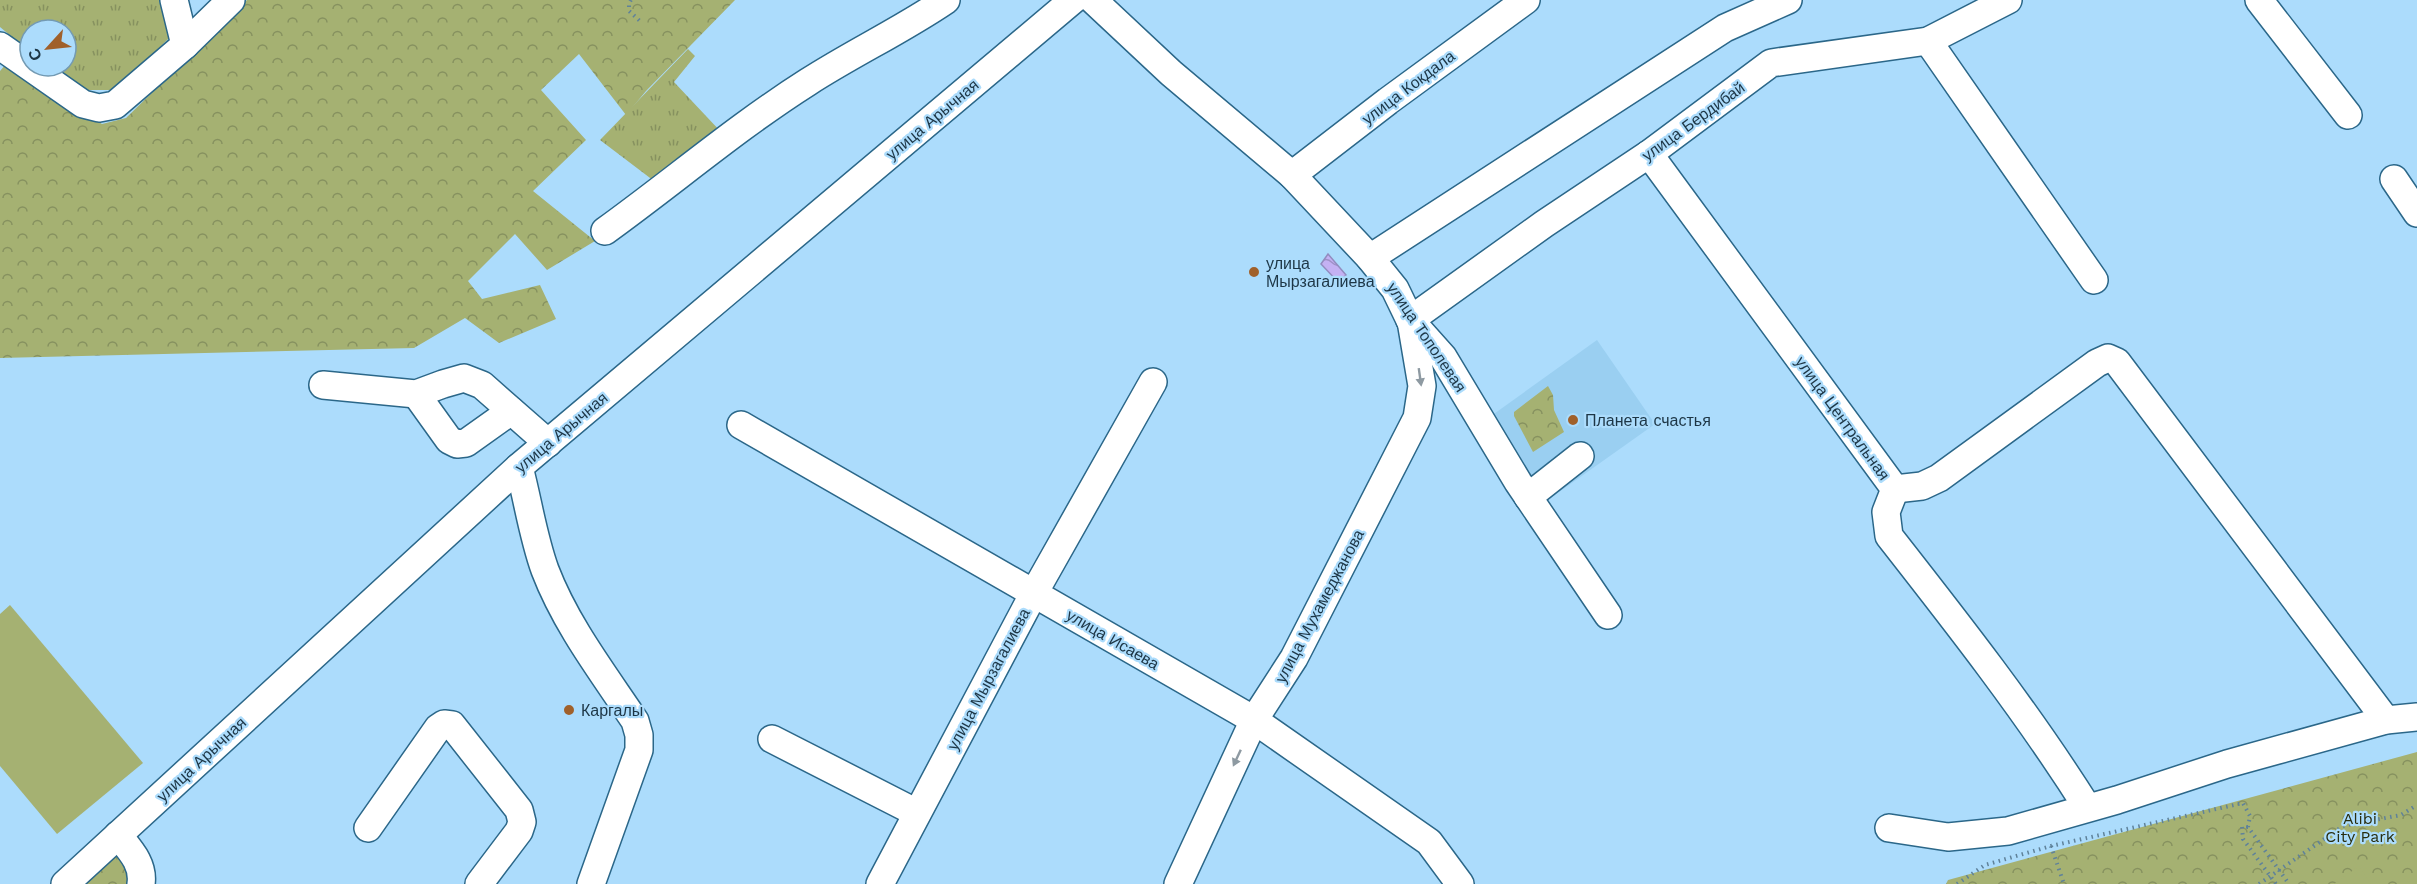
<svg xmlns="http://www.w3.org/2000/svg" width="2417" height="884" font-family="'Work Sans',sans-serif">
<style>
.built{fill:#9acff1}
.grass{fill:url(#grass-tufts)}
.forest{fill:url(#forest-crowns)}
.pitch{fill:#a5b172}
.water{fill:url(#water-waves);stroke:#928cbf;stroke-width:1.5}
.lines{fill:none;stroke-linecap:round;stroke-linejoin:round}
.minor-casing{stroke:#2b6789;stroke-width:30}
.path{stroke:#5f829a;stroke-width:4;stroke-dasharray:1.5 4.5;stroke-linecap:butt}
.minor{stroke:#fff;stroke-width:27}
.oneway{fill:#8e9aa2}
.poi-dot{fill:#a0602a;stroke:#acdcfc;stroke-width:2}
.labels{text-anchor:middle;stroke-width:4.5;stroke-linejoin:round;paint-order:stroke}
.street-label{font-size:16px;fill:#1d3646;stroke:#acdcfc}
.poi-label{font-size:16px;fill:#1d3646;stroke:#acdcfc;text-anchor:start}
.park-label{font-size:16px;fill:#282d0e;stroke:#acdcfc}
</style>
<defs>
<pattern id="grass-tufts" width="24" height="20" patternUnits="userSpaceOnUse" patternTransform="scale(1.5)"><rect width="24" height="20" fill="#a5b172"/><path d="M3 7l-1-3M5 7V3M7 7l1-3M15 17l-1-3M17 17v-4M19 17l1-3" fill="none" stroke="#86915f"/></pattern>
<pattern id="forest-crowns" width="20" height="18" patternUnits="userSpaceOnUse" patternTransform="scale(1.5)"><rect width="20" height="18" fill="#a5b172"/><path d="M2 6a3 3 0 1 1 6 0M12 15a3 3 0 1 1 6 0" fill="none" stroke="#86915f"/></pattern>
<pattern id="water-waves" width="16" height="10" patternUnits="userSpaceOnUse" patternTransform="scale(1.5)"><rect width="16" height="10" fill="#c4b1f3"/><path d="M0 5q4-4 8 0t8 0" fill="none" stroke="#9f91c7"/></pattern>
</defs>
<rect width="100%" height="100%" fill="#acdcfc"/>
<!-- built -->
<path class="built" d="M 1597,340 L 1655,424 L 1545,502 L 1491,416 Z"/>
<!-- grass -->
<g class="grass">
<path d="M 0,0 L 159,0 L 170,37 L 118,90 L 77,90 L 48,66 L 66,66 L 66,30 L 30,30 L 30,52 L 0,27 Z"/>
<path d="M 688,49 L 695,56 L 674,82 L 722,133 L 658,184 L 600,140 Z"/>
</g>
<!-- forest -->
<g class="forest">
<path d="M 247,0 L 735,0 L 646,91 L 626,115 L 579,54 L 541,90 L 586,140 L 533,191 L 595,241 L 547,270 L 515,234 L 468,281 L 482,299 L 540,285 L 556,319 L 499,343 L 465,318 L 414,348 L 0,358 L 0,71 L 6,64 L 102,124 L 126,118 Z"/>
<path d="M 1548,386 L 1553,395 L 1554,410 L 1564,432 L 1533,452 L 1514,416 L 1514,412 Z"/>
<path d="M 2417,752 L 2417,884 L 1946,884 L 1948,880 Z"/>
<path d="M 115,855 L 137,879 L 134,884 L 84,884 Z"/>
</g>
<!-- pitch -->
<g class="pitch">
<path d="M 10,605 L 143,763 L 57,834 L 0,766 L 0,614 Z"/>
<path d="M 2359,866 L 2371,884 L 2334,884 Z"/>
</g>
<!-- water -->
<path class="water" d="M 1328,254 L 1346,275 L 1339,283 L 1321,264 Z"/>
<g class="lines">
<defs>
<g id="minor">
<path d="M 1093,0 L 1171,73 L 1292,175 L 1370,258 L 1395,289 L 1410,320 L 1443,357 L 1518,482 L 1608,615"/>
<path d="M 2259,0 L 2348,115"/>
<path d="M 1928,41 L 2094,280"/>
<path d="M 185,45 L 231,0"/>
<path d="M 0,46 L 83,104 L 99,108 L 115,105 L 185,45 L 174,0"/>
<path d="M 1649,154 L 1895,489 L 1886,512 L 1889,536 C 1958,624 2027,712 2087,807"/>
<path d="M 1292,175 L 1388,101 L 1526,0"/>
<path d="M 2394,179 L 2417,213"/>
<path d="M 605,231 C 673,182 737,127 808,82 C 853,53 902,30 946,0"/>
<path d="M 1370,258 L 1725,28 L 1788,0"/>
<path d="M 1410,320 L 1544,224 L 1649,154 L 1771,63 L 1928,41 L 2008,0"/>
<path d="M 323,385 L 416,394 L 443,384 L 464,378 L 482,385 L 548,443"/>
<path d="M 416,394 L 449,440 L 457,444 L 466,443 L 511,411"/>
<path d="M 741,425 L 1254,720 L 1429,842 L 1460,884"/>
<path d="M 519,467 C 528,501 533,537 545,570 C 566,625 603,673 635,721 L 639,735 L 639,750 L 591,884"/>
<path d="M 1895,489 L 1922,486 L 1939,478 L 2097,363 L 2108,358 L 2117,362 L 2386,720"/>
<path d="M 1528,497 L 1580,456"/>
<path d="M 772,739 L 917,813"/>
<path d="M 368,828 L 438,728 L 444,724 L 452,725 L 519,810 L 522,822 L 519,831 L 479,884"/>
<path d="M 1889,828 L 1948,837 L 2008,831 L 2117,800 L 2227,764 L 2386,720 L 2417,717"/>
<path d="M 118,835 C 130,850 144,864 141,884"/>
<path d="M 65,884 L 519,467 L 1073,0"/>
<path d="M 880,884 L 1034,593 L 1153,382"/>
<path d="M 1178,884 L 1254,720 L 1294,658 L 1417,418 L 1422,386 L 1411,321"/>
</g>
</defs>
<!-- minor casing -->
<use href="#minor" class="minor-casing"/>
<!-- path -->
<g class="path">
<path d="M 631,0 L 629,3 L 629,11 L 641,22"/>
<path d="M 2248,827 L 2242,827 L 2243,839 L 2276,884"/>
<path d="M 2051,846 L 2064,884"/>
<path d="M 1957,884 L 1985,865 L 2051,846 L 2243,803 L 2250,816 L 2248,827 L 2289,884"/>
<path d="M 2259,884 L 2343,826 L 2401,815 L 2417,805"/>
</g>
<!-- minor -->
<use href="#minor" class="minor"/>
</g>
<!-- one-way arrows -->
<defs><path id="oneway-solid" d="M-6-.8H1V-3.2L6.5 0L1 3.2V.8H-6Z" transform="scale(1.5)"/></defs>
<g class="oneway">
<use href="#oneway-solid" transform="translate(1420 377) rotate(82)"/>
<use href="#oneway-solid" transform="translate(1237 758) rotate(115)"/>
</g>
<!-- markers -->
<g class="poi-dot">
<circle cx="1254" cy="272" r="6"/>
<circle cx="1573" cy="420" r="6"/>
<circle cx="569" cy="710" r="6"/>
</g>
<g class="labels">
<!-- street labels -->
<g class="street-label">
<text transform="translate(1408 87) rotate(-37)" y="6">улица Кокдала</text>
<text transform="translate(932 119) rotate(-40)" y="6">улица Арычная</text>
<text transform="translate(1693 121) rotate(-36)" y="6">улица Бердибай</text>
<text transform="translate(1427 337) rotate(56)" y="6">улица Тополевая</text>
<text transform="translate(1843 418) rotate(54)" y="6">улица Центральная</text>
<text transform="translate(561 432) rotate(-40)" y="6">улица Арычная</text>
<text transform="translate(1319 606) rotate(-62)" y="6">улица Мухамеджанова</text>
<text transform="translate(1113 639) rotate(30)" y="6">улица Исаева</text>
<text transform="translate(988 679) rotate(-62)" y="6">улица Мырзагалиева</text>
<text transform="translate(201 759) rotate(-43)" y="6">улица Арычная</text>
</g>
<!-- poi labels -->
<g class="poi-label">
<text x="1266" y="269">улица<tspan x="1266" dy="18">Мырзагалиева</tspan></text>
<text x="1585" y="426">Планета счастья</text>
<text x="581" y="716">Каргалы</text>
</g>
<!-- park labels -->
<g class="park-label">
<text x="2360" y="824">Alibi<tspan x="2360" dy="18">City Park</tspan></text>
</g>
</g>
<!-- north arrow -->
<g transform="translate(48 48) rotate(243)"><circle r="28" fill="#acdcfc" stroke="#739ab3" stroke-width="1.5"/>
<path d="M0-4.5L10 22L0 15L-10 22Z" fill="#a0602a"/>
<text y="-9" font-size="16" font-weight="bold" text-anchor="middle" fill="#1d3646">С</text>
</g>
</svg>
